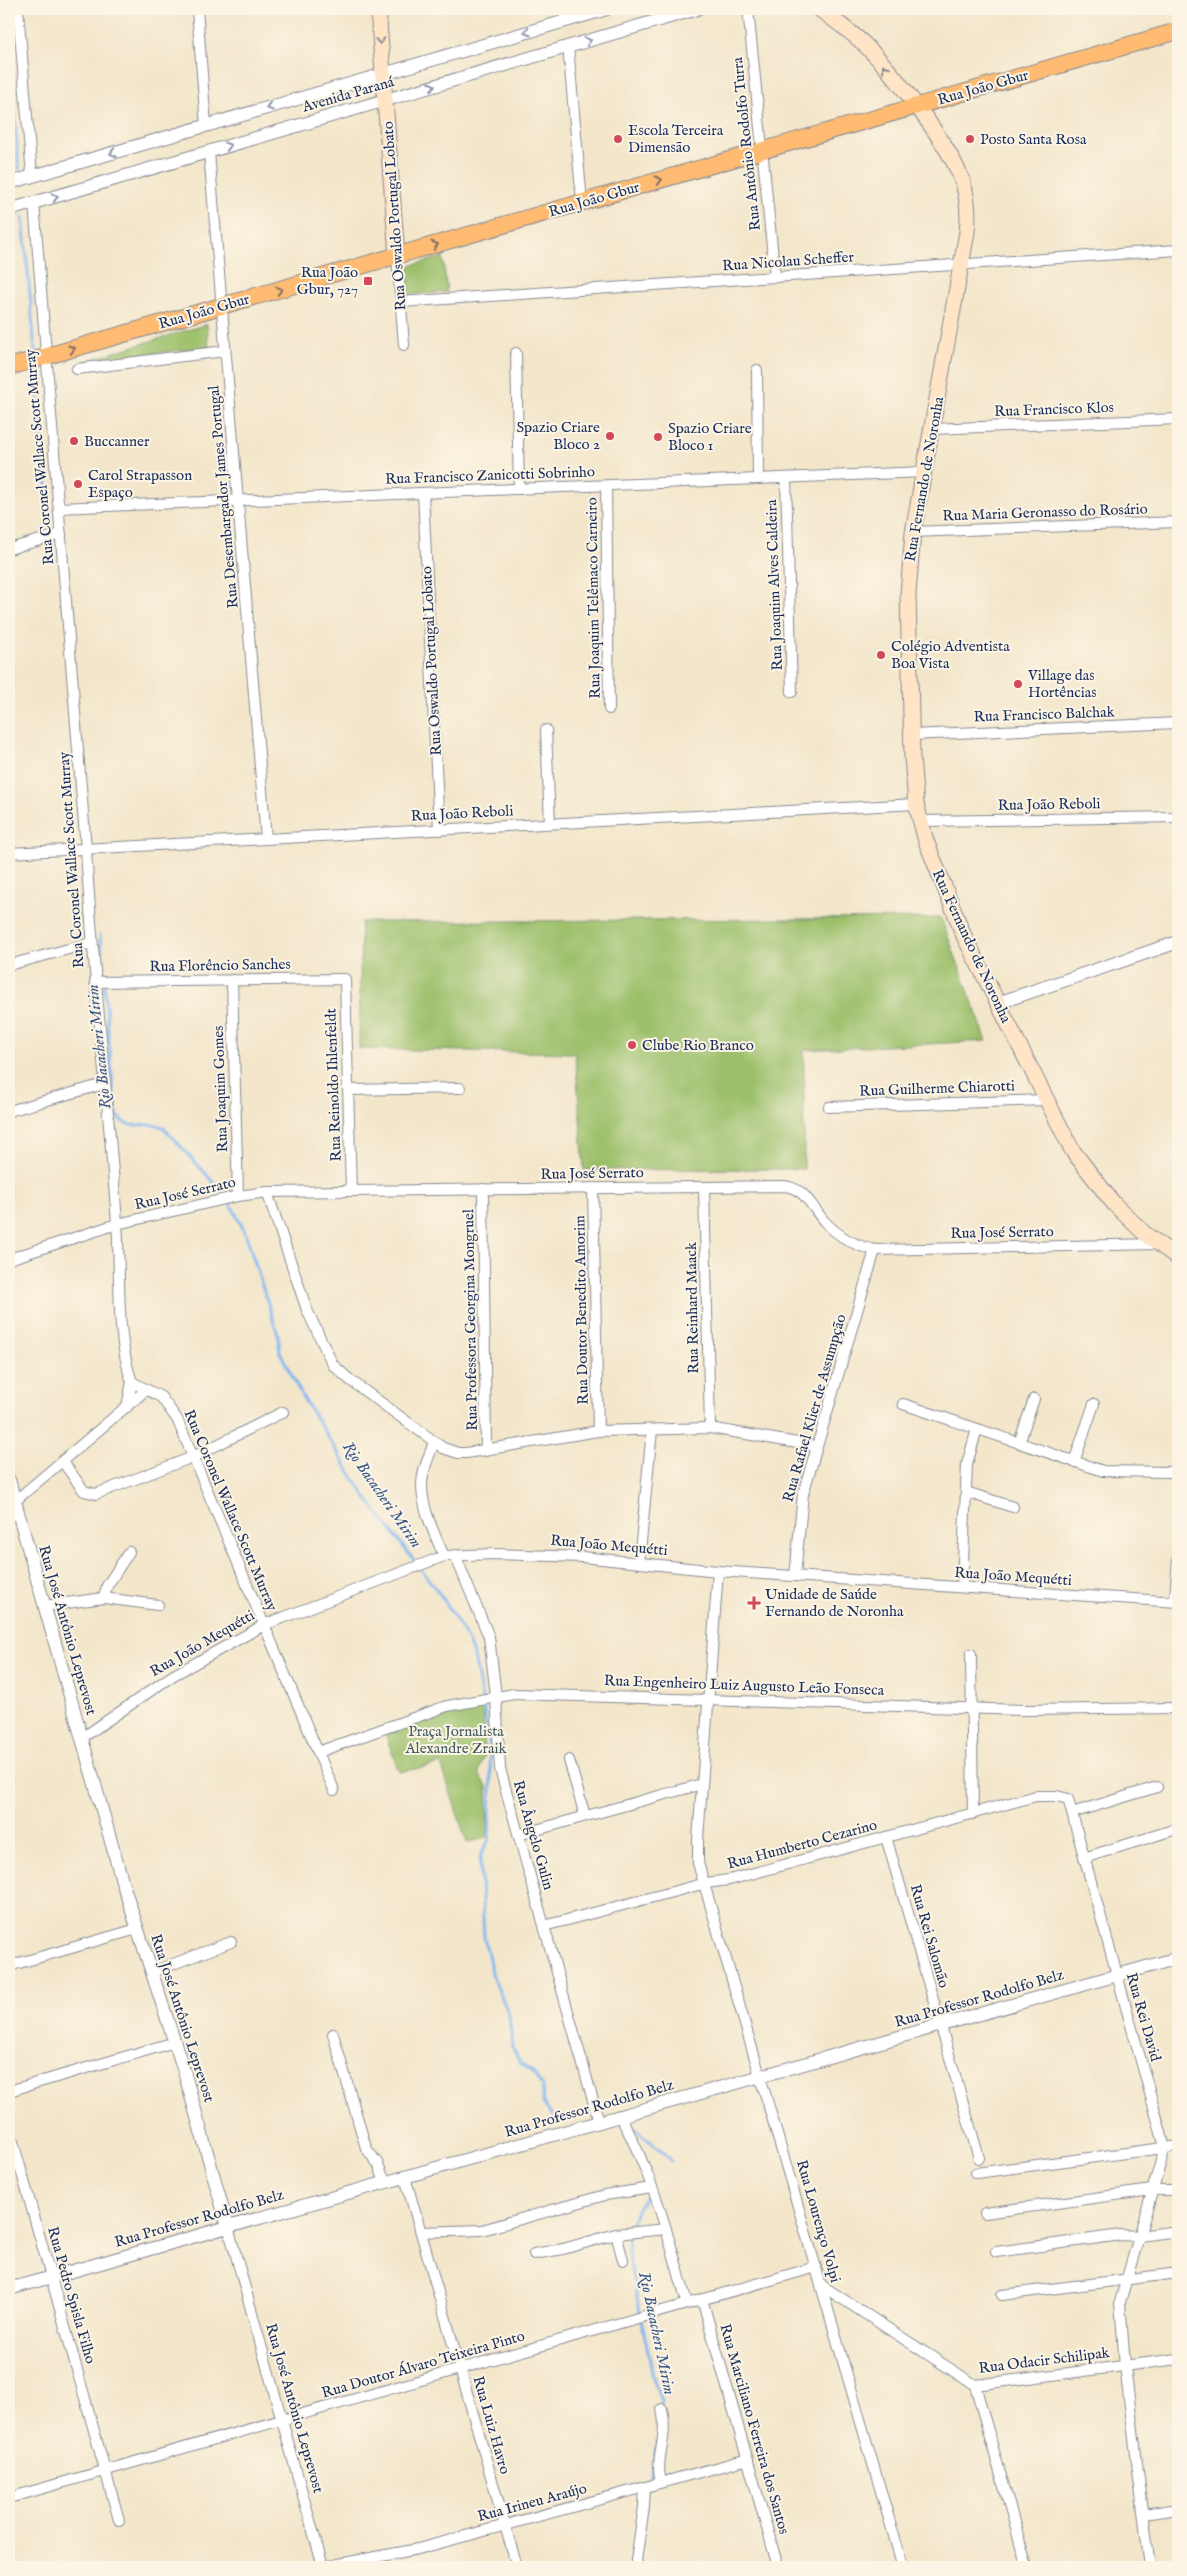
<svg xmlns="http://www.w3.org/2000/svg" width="1187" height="2576" font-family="'IM FELL English',serif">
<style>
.green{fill:#9cc06a;stroke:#5c7864}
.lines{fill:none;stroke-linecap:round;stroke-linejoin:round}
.stream{stroke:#82b8f1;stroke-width:3}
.minor-casing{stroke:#878a94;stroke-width:12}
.tertiary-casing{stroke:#878a94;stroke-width:14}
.secondary-casing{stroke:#878a94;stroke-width:17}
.primary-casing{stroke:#878a94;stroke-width:18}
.minor{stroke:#fff;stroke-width:10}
.tertiary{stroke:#fff;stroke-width:12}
.secondary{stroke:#ffe4c6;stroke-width:15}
.primary{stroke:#ffbb71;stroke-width:16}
.oneway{stroke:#8d97ae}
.oneway2{stroke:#8d8a92}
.oneway3{stroke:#826e67}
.poi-dot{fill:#d1495b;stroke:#fcf5e5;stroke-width:2}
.labels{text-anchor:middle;stroke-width:4;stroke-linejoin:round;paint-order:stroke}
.street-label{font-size:15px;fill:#1b2f5e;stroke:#fcf5e5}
.poi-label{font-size:15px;fill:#1b2f5e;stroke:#fcf5e5;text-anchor:start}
.park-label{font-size:15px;fill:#425a62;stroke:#fcf5e5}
.water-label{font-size:16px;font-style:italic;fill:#3a588a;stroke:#fcf5e5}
</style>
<rect width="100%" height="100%" fill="#fcf5e5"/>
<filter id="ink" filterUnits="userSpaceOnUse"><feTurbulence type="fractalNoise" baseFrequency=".02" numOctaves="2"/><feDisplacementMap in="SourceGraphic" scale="10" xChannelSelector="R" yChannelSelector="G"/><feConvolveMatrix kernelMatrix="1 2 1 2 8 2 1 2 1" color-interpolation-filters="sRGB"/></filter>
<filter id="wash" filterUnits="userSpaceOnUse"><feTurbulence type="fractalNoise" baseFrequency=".0096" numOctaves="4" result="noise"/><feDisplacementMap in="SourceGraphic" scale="20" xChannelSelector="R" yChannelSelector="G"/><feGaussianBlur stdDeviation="1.12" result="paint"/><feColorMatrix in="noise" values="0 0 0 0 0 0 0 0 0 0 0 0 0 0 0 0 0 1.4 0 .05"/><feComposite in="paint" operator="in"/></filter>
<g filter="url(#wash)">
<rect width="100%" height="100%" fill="#f3e6ca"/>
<!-- green -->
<g class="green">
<path d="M 443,257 L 447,292 L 408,295 L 405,267 Z"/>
<path d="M 207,324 L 209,347 L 85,361 Z"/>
<path d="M 941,918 L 987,1041 L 804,1050 L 804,1169 L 584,1170 L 575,1053 L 359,1049 L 361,922 Z"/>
<path d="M 483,1706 L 485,1755 L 479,1771 L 480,1776 L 487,1786 L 488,1837 L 467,1843 L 441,1764 L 399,1772 L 385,1733 L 452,1711 Z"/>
</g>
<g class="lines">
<!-- stream -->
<g class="stream">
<path d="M 9,22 L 12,58 L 9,69"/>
<path d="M 9,101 L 15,120 L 19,169"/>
<path d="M 23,217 L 35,350"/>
<path d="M 37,381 L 48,499"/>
<path d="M 100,934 L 115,1111 C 127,1136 143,1119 163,1127 L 226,1196"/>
<path d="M 229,1201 L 245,1232 L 278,1335 L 280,1352 L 302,1396 L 367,1499 L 442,1597 L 464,1633 L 474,1656 L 489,1737 L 491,1781 L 489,1840 L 481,1854 L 480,1862 L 484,1937 L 493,1977 L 509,2015 L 513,2048 L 520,2063 L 533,2072 L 542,2086 L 543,2103 L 552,2116"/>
<path d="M 635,2129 C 645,2139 666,2151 671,2161"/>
<path d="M 645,2196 L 629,2226 L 628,2254 L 654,2381 L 661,2401 L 660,2407"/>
<path d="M 650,2478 L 657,2442"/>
<path d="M 632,2558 L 632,2567"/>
</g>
</g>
</g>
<g filter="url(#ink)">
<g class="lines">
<defs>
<g id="minor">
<path d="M 18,9 L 32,176"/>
<path d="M 197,9 L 206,126"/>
<path d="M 565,9 L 566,21"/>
<path d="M 748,9 L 775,277"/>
<path d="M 568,46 L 582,202"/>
<path d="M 209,152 L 266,839"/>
<path d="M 34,203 L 86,849 C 93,974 108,1098 117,1223 C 121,1274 115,1334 132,1382 L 161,1397 L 177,1419 L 334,1790"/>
<path d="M 397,256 L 404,345"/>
<path d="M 401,302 L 1178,250"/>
<path d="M 516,353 L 519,489"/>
<path d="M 77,369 L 225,351"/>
<path d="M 757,370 L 758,479"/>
<path d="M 932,429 L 1178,419"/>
<path d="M 786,478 L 792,692"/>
<path d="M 606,486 L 609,709"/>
<path d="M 423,493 L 439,830"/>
<path d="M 59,508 L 924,472"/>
<path d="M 913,532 L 1178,522"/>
<path d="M 9,549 L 61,534"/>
<path d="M 546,730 L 550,824"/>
<path d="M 911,735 L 1178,723"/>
<path d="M 920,821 L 1178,817"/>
<path d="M 9,853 L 916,804"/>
<path d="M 9,965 L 91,943"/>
<path d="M 232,980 L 238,1196"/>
<path d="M 95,982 L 345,979 L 351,1191"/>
<path d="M 348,1090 L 460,1088"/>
<path d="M 829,1107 L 1045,1100"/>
<path d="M 9,1111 L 104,1084"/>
<path d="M 704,1187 L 710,1428"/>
<path d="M 593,1188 L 598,1431"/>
<path d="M 483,1189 L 486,1451"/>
<path d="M 267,1192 L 307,1310 L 333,1365 L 350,1380 L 443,1448 L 458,1453 L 466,1453 L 598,1431 L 710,1428 L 815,1446"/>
<path d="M 9,1259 L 117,1224 L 238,1196 L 267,1192 L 784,1186 C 805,1188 811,1206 824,1221 C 838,1236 855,1246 875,1250 L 1158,1244"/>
<path d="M 903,1404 L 1103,1471 L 1172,1472"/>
<path d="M 127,1407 L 132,1382"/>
<path d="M 434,1442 C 429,1457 421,1473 422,1488 C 423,1511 435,1535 444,1556"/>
<path d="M 1019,1443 L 1034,1399"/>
<path d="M 63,1462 L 84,1491 L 96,1494 L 193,1457 L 283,1412"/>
<path d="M 1074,1462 L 1094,1404"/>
<path d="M 966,1492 L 1013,1507"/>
<path d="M 9,1506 L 146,1390"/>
<path d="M 455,1555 L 489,1637 L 496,1696 L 500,1769 L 599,2122"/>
<path d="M 639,1562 L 652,1430"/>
<path d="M 718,1571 L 698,1839 L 698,1863 L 903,2567"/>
<path d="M 795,1576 L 803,1494 L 875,1250"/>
<path d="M 962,1587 L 967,1464 L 977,1429"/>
<path d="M 104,1598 L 107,1586 L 129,1552"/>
<path d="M 1175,1601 L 1178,1558"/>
<path d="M 44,1606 L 104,1598 L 158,1605"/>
<path d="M 971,1654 L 973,1814"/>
<path d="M 82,1738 L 172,1676 L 264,1625 L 444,1556 L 495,1554 L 582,1557 L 718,1571 L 1178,1602"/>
<path d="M 318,1752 L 447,1706 L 514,1694 L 1023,1710 L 1178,1708"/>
<path d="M 569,1760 L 585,1816"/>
<path d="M 1072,1813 L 1157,1787"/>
<path d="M 518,1835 L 702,1784"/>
<path d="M 886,1837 L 979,2158"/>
<path d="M 1084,1858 L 1173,1830"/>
<path d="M 544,1926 L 706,1883 L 729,1880 L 1036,1796 L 1057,1796 L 1068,1799 L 1165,2147 L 1120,2302 L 1125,2366 L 1150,2567"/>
<path d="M 9,1966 L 137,1929"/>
<path d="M 152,1972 L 231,1942"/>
<path d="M 333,2034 L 366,2148 L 378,2164 L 385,2182"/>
<path d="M 9,2091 L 175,2042"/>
<path d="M 620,2116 C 653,2174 669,2239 687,2303"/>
<path d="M 9,2127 L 119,2520"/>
<path d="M 976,2173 L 1178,2146"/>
<path d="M 405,2177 L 517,2567"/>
<path d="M 985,2213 L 1152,2190 L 1178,2190"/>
<path d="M 228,2227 L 323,2567 L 418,2549 L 748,2459"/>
<path d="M 421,2232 L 482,2230 L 605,2195 L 652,2188"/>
<path d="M 616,2234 L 623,2260"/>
<path d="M 996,2252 L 1121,2235 L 1139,2236 L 1178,2231"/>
<path d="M 534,2254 L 563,2249 L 616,2234 L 666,2229"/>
<path d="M 821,2285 L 975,2385 L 1178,2359"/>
<path d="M 1002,2295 L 1178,2273"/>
<path d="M 702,2299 L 778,2567"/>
<path d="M 975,2385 L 1027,2567"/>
<path d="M 661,2482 C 654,2458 669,2438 662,2409"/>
<path d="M 9,2498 L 816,2267"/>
<path d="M 1144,2514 L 1178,2509"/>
<path d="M 638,2566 L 636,2560 L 644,2507 L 645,2487"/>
</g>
<g id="tertiary">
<path d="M 9,183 L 607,9"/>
<path d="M 9,210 L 697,9"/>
<path d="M 998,1003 L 1178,942"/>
<path d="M 9,1480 L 123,1884 L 184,2071 L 228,2227"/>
<path d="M 9,2289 L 1178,1958"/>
</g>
<g id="secondary">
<path d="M 378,9 L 397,256"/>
<path d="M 819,9 C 834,20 850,31 864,44 C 893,72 951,146 963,183 C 968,200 969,215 967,232 L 913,532 L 908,594 L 912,757 L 916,804 L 926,841 L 964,936 L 1072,1150 L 1114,1204 L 1144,1233 L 1178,1258"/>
</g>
<path id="primary" d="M 9,367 L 1178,31"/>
</defs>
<!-- minor casing -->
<use href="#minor" class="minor-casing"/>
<!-- tertiary casing -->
<use href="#tertiary" class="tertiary-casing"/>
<!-- secondary casing -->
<use href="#secondary" class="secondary-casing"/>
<!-- primary casing -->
<use href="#primary" class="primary-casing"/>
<!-- minor -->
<use href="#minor" class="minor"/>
<!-- tertiary -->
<use href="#tertiary" class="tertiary"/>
<!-- secondary -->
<use href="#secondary" class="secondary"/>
<!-- primary -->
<use href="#primary" class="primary"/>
</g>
<!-- one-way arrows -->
<defs><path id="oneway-chevron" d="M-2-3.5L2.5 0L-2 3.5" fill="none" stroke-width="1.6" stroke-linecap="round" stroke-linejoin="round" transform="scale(1.25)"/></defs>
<g class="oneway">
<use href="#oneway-chevron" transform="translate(527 32) rotate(164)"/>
<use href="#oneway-chevron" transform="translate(588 41) rotate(-16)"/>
<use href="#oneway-chevron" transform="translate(432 86) rotate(-16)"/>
<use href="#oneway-chevron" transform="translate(269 107) rotate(164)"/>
<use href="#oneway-chevron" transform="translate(228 146) rotate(-17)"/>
<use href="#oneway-chevron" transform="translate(113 153) rotate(164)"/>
<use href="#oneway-chevron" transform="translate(55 197) rotate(-16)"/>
</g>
<g class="oneway2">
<use href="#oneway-chevron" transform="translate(380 41) rotate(86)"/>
<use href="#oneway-chevron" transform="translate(885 68) rotate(-129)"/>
</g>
<g class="oneway3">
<use href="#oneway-chevron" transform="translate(659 180) rotate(-16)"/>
<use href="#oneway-chevron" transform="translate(435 245) rotate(-16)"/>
<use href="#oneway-chevron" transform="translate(279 290) rotate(-16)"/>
<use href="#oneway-chevron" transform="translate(72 349) rotate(-16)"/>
</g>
</g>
<!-- markers -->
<g class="poi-dot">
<circle cx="618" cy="139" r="5"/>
<circle cx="970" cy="139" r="5"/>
<rect x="363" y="276" width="10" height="10" rx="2.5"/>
<circle cx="610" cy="436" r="5"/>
<circle cx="658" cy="437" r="5"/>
<circle cx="74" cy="441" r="5"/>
<circle cx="78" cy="484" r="5"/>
<circle cx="881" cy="655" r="5"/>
<circle cx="1018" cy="684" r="5"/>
<circle cx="632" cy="1045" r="5"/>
<path d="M751.5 1595.5h5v5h5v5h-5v5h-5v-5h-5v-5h5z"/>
</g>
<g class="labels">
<!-- street labels -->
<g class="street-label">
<text transform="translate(983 87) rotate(-16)" y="5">Rua João Gbur</text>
<text transform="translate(348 94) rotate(-16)" y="5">Avenida Paraná</text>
<text transform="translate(746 144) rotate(-96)" y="5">Rua Antônio Rodolfo Turra</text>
<text transform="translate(594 199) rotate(-16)" y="5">Rua João Gbur</text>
<text transform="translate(394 216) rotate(-94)" y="5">Rua Oswaldo Portugal Lobato</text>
<text transform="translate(788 261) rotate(-4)" y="5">Rua Nicolau Scheffer</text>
<text transform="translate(204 311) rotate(-16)" y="5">Rua João Gbur</text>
<text transform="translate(1054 409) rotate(-2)" y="5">Rua Francisco Klos</text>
<text transform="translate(39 457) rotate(-95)" y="5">Rua Coronel Wallace Scott Murray</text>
<text transform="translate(490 475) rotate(-2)" y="5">Rua Francisco Zanicotti Sobrinho</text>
<text transform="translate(924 479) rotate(-80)" y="5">Rua Fernando de Noronha</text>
<text transform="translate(223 497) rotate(-95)" y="5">Rua Desembargador James Portugal</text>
<text transform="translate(1045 512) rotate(-2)" y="5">Rua Maria Geronasso do Rosário</text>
<text transform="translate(774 585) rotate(-92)" y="5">Rua Joaquim Alves Caldeira</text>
<text transform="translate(593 598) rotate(-91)" y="5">Rua Joaquim Telêmaco Carneiro</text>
<text transform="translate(431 661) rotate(-93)" y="5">Rua Oswaldo Portugal Lobato</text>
<text transform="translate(1044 714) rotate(-2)" y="5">Rua Francisco Balchak</text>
<text transform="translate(1049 804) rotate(-1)" y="5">Rua João Reboli</text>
<text transform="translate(462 813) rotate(-3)" y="5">Rua João Reboli</text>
<text transform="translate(71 860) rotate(-94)" y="5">Rua Coronel Wallace Scott Murray</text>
<text transform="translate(972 946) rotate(65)" y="5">Rua Fernando de Noronha</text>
<text transform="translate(220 965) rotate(-1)" y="5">Rua Florêncio Sanches</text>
<text transform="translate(333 1085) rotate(-92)" y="5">Rua Reinoldo Ihlenfeldt</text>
<text transform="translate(937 1088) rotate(-2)" y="5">Rua Guilherme Chiarotti</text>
<text transform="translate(220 1089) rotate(-92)" y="5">Rua Joaquim Gomes</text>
<text transform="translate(592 1173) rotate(-1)" y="5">Rua José Serrato</text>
<text transform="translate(185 1193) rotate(-13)" y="5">Rua José Serrato</text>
<text transform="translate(1002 1232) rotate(-1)" y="5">Rua José Serrato</text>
<text transform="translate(692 1308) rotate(-91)" y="5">Rua Reinhard Maack</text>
<text transform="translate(581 1310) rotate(-91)" y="5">Rua Doutor Benedito Amorim</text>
<text transform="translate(470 1320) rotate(-91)" y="5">Rua Professora Georgina Mongruel</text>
<text transform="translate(814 1408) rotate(-74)" y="5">Rua Rafael Klier de Assumpção</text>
<text transform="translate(231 1510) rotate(67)" y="5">Rua Coronel Wallace Scott Murray</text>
<text transform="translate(609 1545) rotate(5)" y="5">Rua João Mequétti</text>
<text transform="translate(1013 1576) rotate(4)" y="5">Rua João Mequétti</text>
<text transform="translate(68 1630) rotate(74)" y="5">Rua José Antônio Leprevost</text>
<text transform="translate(202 1643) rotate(-30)" y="5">Rua João Mequétti</text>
<text transform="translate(744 1685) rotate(2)" y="5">Rua Engenheiro Luiz Augusto Leão Fonseca</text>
<text transform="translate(534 1835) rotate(74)" y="5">Rua Ângelo Gulin</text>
<text transform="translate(802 1844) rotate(-15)" y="5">Rua Humberto Cezarino</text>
<text transform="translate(930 1936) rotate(74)" y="5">Rua Rei Salomão</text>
<text transform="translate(979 1998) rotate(-16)" y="5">Rua Professor Rodolfo Belz</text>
<text transform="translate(1144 2017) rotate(74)" y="5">Rua Rei David</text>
<text transform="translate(183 2018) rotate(72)" y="5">Rua José Antônio Leprevost</text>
<text transform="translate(589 2108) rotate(-16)" y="5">Rua Professor Rodolfo Belz</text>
<text transform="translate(199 2218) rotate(-16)" y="5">Rua Professor Rodolfo Belz</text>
<text transform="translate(819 2221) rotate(74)" y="5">Rua Lourenço Volpi</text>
<text transform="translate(72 2295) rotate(74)" y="5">Rua Pedro Spisla Filho</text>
<text transform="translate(1044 2360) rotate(-7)" y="5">Rua Odacir Schilipak</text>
<text transform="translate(423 2364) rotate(-16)" y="5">Rua Doutor Álvaro Teixeira Pinto</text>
<text transform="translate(295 2408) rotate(74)" y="5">Rua José Antônio Leprevost</text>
<text transform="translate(492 2425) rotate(74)" y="5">Rua Luiz Havro</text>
<text transform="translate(755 2429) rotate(74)" y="5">Rua Marciliano Ferreira dos Santos</text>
<text transform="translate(532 2502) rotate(-15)" y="5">Rua Irineu Araújo</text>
</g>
<!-- poi labels -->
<g class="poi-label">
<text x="628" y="135">Escola Terceira<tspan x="628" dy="17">Dimensão</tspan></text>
<text x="980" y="144">Posto Santa Rosa</text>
<text x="358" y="277" text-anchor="end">Rua João<tspan x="358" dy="17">Gbur, 727</tspan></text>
<text x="600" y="432" text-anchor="end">Spazio Criare<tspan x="600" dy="17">Bloco 2</tspan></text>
<text x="668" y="433">Spazio Criare<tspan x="668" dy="17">Bloco 1</tspan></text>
<text x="84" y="446">Buccanner</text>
<text x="88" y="480">Carol Strapasson<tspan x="88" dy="17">Espaço</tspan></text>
<text x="891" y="651">Colégio Adventista<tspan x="891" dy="17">Boa Vista</tspan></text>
<text x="1028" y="680">Village das<tspan x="1028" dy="17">Hortências</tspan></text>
<text x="642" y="1050">Clube Rio Branco</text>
<text x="765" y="1599">Unidade de Saúde<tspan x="765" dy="17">Fernando de Noronha</tspan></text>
</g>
<!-- park labels -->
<g class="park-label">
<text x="456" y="1736">Praça Jornalista<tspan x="456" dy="17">Alexandre Zraik</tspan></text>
</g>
<!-- water labels -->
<g class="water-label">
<text transform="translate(98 1047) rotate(-96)" y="6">Rio Bacacheri Mirim</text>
<text transform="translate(383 1494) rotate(55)" y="6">Rio Bacacheri Mirim</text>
<text transform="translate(658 2333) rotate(78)" y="6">Rio Bacacheri Mirim</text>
</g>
</g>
<!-- margin -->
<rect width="1187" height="2576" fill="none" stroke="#fcf5e5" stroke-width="30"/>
</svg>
